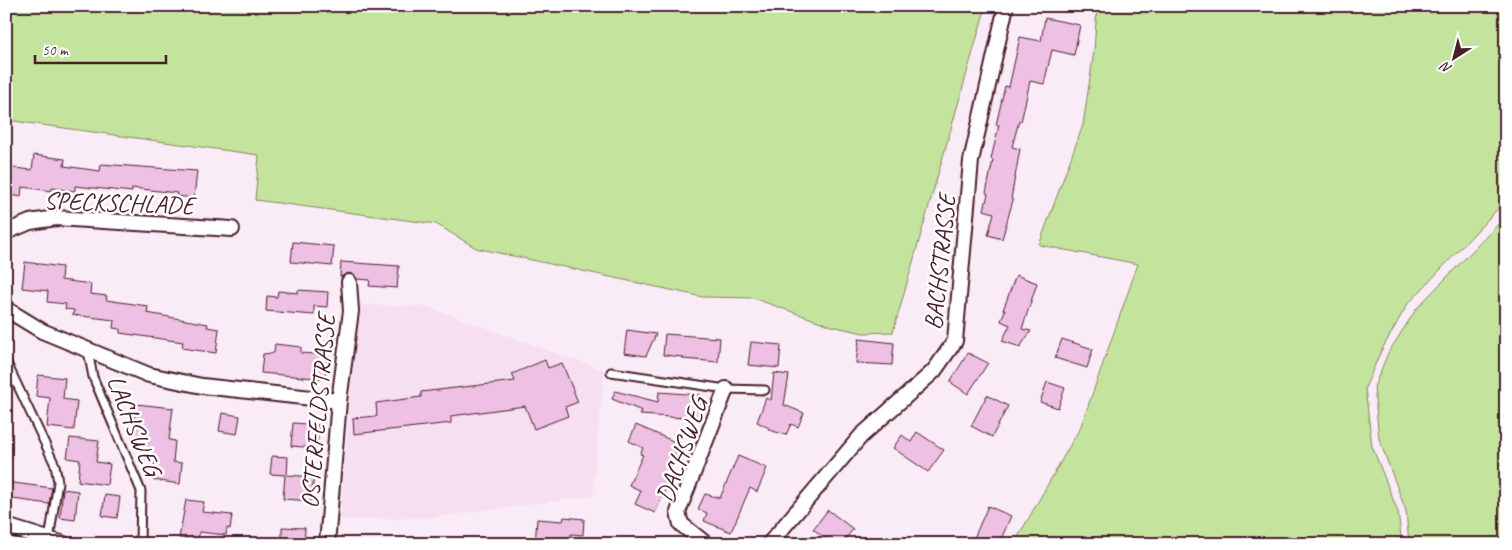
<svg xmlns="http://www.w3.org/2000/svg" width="1512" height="550" font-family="Caveat,sans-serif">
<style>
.built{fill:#f6dff1}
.green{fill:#c4e49d;stroke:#878264}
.building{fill:#edc0e4;stroke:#4a1f2b}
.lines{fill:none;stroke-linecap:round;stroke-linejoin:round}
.service-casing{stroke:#4a1f2b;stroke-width:11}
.minor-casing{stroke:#4a1f2b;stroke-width:18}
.service{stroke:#fff;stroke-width:7}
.minor{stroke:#fff;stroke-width:14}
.labels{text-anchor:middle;stroke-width:5;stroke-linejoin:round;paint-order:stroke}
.street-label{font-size:25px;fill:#4a1f2b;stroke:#fff}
</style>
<rect width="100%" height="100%" fill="#faecf7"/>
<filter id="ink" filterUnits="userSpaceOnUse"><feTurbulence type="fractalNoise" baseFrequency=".02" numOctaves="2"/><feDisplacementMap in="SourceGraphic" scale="10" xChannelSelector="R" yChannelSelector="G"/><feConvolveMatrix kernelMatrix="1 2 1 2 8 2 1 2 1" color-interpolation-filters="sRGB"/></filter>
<g filter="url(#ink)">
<!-- built -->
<path class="built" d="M 358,305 L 426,306 L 604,370 L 593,496 L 429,518 L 340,520 Z"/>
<!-- green -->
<g class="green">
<path d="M 6,6 L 986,6 L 893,332 L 863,333 L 832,326 L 753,298 L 703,297 L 476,248 L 436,224 L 255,200 L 259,155 L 6,120 Z"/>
<path d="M 1097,6 L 1506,6 L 1506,200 L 1407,305 L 1381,351 L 1365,388 L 1372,446 L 1398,512 L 1402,544 L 1014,544 L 1081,426 L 1138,264 L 1039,245 L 1083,125 L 1094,51 Z"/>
<path d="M 1506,216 L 1506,544 L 1409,544 L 1406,511 L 1379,439 L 1374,387 L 1388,353 L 1417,308 Z"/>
<path d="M 6,534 L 36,544 L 6,544 Z"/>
</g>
<!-- building -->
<g class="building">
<path d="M 1045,18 L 1080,25 L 1074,55 L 1052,50 L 1044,84 L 1030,81 L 1021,122 L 1019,121 L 1012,147 L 1020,149 L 1011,199 L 1013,200 L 1002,239 L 988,235 L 994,213 L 984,210 L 988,194 L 986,193 L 993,160 L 991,159 L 999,125 L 996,125 L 1005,86 L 1009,87 L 1020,37 L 1041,41 Z"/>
<path d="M 34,155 L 65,159 L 64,166 L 100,171 L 101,164 L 197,171 L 194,198 L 176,196 L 177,193 L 132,188 L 132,192 L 75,186 L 75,191 L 52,188 L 52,191 L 22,187 L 21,197 L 6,194 L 6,167 L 32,170 Z"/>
<path d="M 293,242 L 334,246 L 332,266 L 291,262 Z"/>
<path d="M 25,262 L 62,267 L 61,280 L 91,284 L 90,294 L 107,296 L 106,300 L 148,306 L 147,313 L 208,324 L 207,327 L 219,329 L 216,353 L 182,348 L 183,342 L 120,333 L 120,329 L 113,328 L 114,320 L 73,315 L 74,310 L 65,309 L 66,304 L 47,302 L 48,291 L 22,288 Z"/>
<path d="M 341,262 L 399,266 L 397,288 L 369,286 L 370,280 L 357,279 L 349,273 L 340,277 Z"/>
<path d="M 1016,275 L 1037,283 L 1022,329 L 1031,331 L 1020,347 L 1002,341 L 1010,325 L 1001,321 L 1005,310 L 1003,310 Z"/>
<path d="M 298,290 L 328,292 L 327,307 L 314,306 L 314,315 L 266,311 L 267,296 L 277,297 L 278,291 L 298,293 Z"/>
<path d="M 627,330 L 656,334 L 646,356 L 624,353 Z"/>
<path d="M 665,334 L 720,338 L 718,362 L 683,359 L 683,357 L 663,355 Z"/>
<path d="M 859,339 L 894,343 L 892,365 L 856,363 Z"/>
<path d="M 1062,339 L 1093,349 L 1087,368 L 1055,358 Z"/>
<path d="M 751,342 L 781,345 L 779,368 L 748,365 Z"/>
<path d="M 275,344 L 301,347 L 301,353 L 328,355 L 325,379 L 261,373 L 263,354 L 274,353 Z"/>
<path d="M 968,353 L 988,363 L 968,394 L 950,382 Z"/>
<path d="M 545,360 L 548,368 L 562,363 L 578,402 L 565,407 L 568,416 L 534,429 L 525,406 L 451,416 L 451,423 L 354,434 L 353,418 L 377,416 L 376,403 L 421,397 L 421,392 L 515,381 L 512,374 Z"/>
<path d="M 774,373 L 789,375 L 784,405 L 804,413 L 798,427 L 791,424 L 786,435 L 769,430 L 769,428 L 757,422 L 766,398 L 771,400 Z"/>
<path d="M 38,375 L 65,378 L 63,399 L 77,401 L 74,430 L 47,427 L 50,398 L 36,396 Z"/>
<path d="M 1047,382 L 1065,388 L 1058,408 L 1040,402 Z"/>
<path d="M 615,391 L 658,402 L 659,392 L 701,395 L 699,419 L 640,415 L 642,411 L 612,399 Z"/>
<path d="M 987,395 L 1008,406 L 992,437 L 971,426 Z"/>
<path d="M 136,404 L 173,408 L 169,440 L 175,441 L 173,462 L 182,463 L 180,484 L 153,480 L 155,460 L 143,458 L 146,437 L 132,436 Z"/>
<path d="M 222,413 L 240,416 L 237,434 L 219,431 Z"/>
<path d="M 293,423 L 319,425 L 317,448 L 291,446 Z"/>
<path d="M 636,425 L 680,444 L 664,482 L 668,484 L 655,513 L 635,504 L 641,491 L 629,485 L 643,455 L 640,454 L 643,448 L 629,441 Z"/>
<path d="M 917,432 L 944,450 L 928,472 L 893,448 L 902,435 L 911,442 Z"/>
<path d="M 70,438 L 99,441 L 96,462 L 110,464 L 107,485 L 78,481 L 80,460 L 67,458 Z"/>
<path d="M 272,456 L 288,457 L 287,475 L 314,477 L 311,501 L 283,499 L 285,475 L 270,474 Z"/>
<path d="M 738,456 L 767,468 L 757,492 L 750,488 L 731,532 L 704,521 L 707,513 L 698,509 L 705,494 L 720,498 Z"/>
<path d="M 6,482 L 52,488 L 49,504 L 6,498 Z"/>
<path d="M 63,489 L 78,491 L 75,520 L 60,518 Z"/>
<path d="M 105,495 L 120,497 L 117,518 L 102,516 Z"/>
<path d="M 186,500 L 204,502 L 202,512 L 232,515 L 230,529 L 227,528 L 226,535 L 199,532 L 198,540 L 179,538 Z"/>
<path d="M 988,506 L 1011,516 L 999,544 L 988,544 L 974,538 Z"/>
<path d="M 828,510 L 853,529 L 842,544 L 833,544 L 813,529 Z"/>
<path d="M 564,517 L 584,519 L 583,535 L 571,534 L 570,544 L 535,544 L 537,519 L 563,521 Z"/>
<path d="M 282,527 L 305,528 L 304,544 L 282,544 Z"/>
</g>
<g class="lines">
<defs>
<g id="service">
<path d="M 88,351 L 93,377 L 141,491 L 140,544"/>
<path d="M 6,361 L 55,465 L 58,482 L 49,540"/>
<path d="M 611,372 L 726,389 L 765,390"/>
</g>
<g id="minor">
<path d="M 6,232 L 30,222 L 56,218 L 232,229"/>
<path d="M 6,309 L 42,331 L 149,375 L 202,386 L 339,401"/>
<path d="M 6,526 L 64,544"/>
<path d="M 327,544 L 339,401 L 351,311 L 349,282"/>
<path d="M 706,544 L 681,524 L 678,512 L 726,389"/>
<path d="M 769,544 L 861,436 L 934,371 L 955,341 L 971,161 L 1006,6"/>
</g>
</defs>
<!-- service casing -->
<use href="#service" class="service-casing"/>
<!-- minor casing -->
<use href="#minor" class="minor-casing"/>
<!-- service -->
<use href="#service" class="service"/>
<!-- minor -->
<use href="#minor" class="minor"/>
</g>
</g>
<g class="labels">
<!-- street labels -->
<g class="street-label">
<text transform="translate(119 202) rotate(2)" y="9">SPECKSCHLADE</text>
<text transform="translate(939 262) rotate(-84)" y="9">BACHSTRASSE</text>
<text transform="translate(317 411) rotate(-85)" y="9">OSTERFELDSTRASSE</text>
<text transform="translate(135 425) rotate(68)" y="9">LACHSWEG</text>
<text transform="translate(681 450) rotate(-71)" y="9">DACHSWEG</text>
</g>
</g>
<!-- margin -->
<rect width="1512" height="550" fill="none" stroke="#fff" stroke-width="25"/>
<rect x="12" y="12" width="1487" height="525" fill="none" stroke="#4a1f2b" stroke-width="2" filter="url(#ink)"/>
<!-- north arrow -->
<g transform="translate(1454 58) rotate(216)" stroke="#ffffff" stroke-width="4" paint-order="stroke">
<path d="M0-4L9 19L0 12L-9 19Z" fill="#4a1f2b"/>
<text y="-8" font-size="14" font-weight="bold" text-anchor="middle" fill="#4a1f2b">N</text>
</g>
<!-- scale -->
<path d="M35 55v8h131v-8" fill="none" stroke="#4a1f2b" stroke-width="2.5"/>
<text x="42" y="55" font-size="15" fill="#4a1f2b" stroke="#ffffff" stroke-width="4" paint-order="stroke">50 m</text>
</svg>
